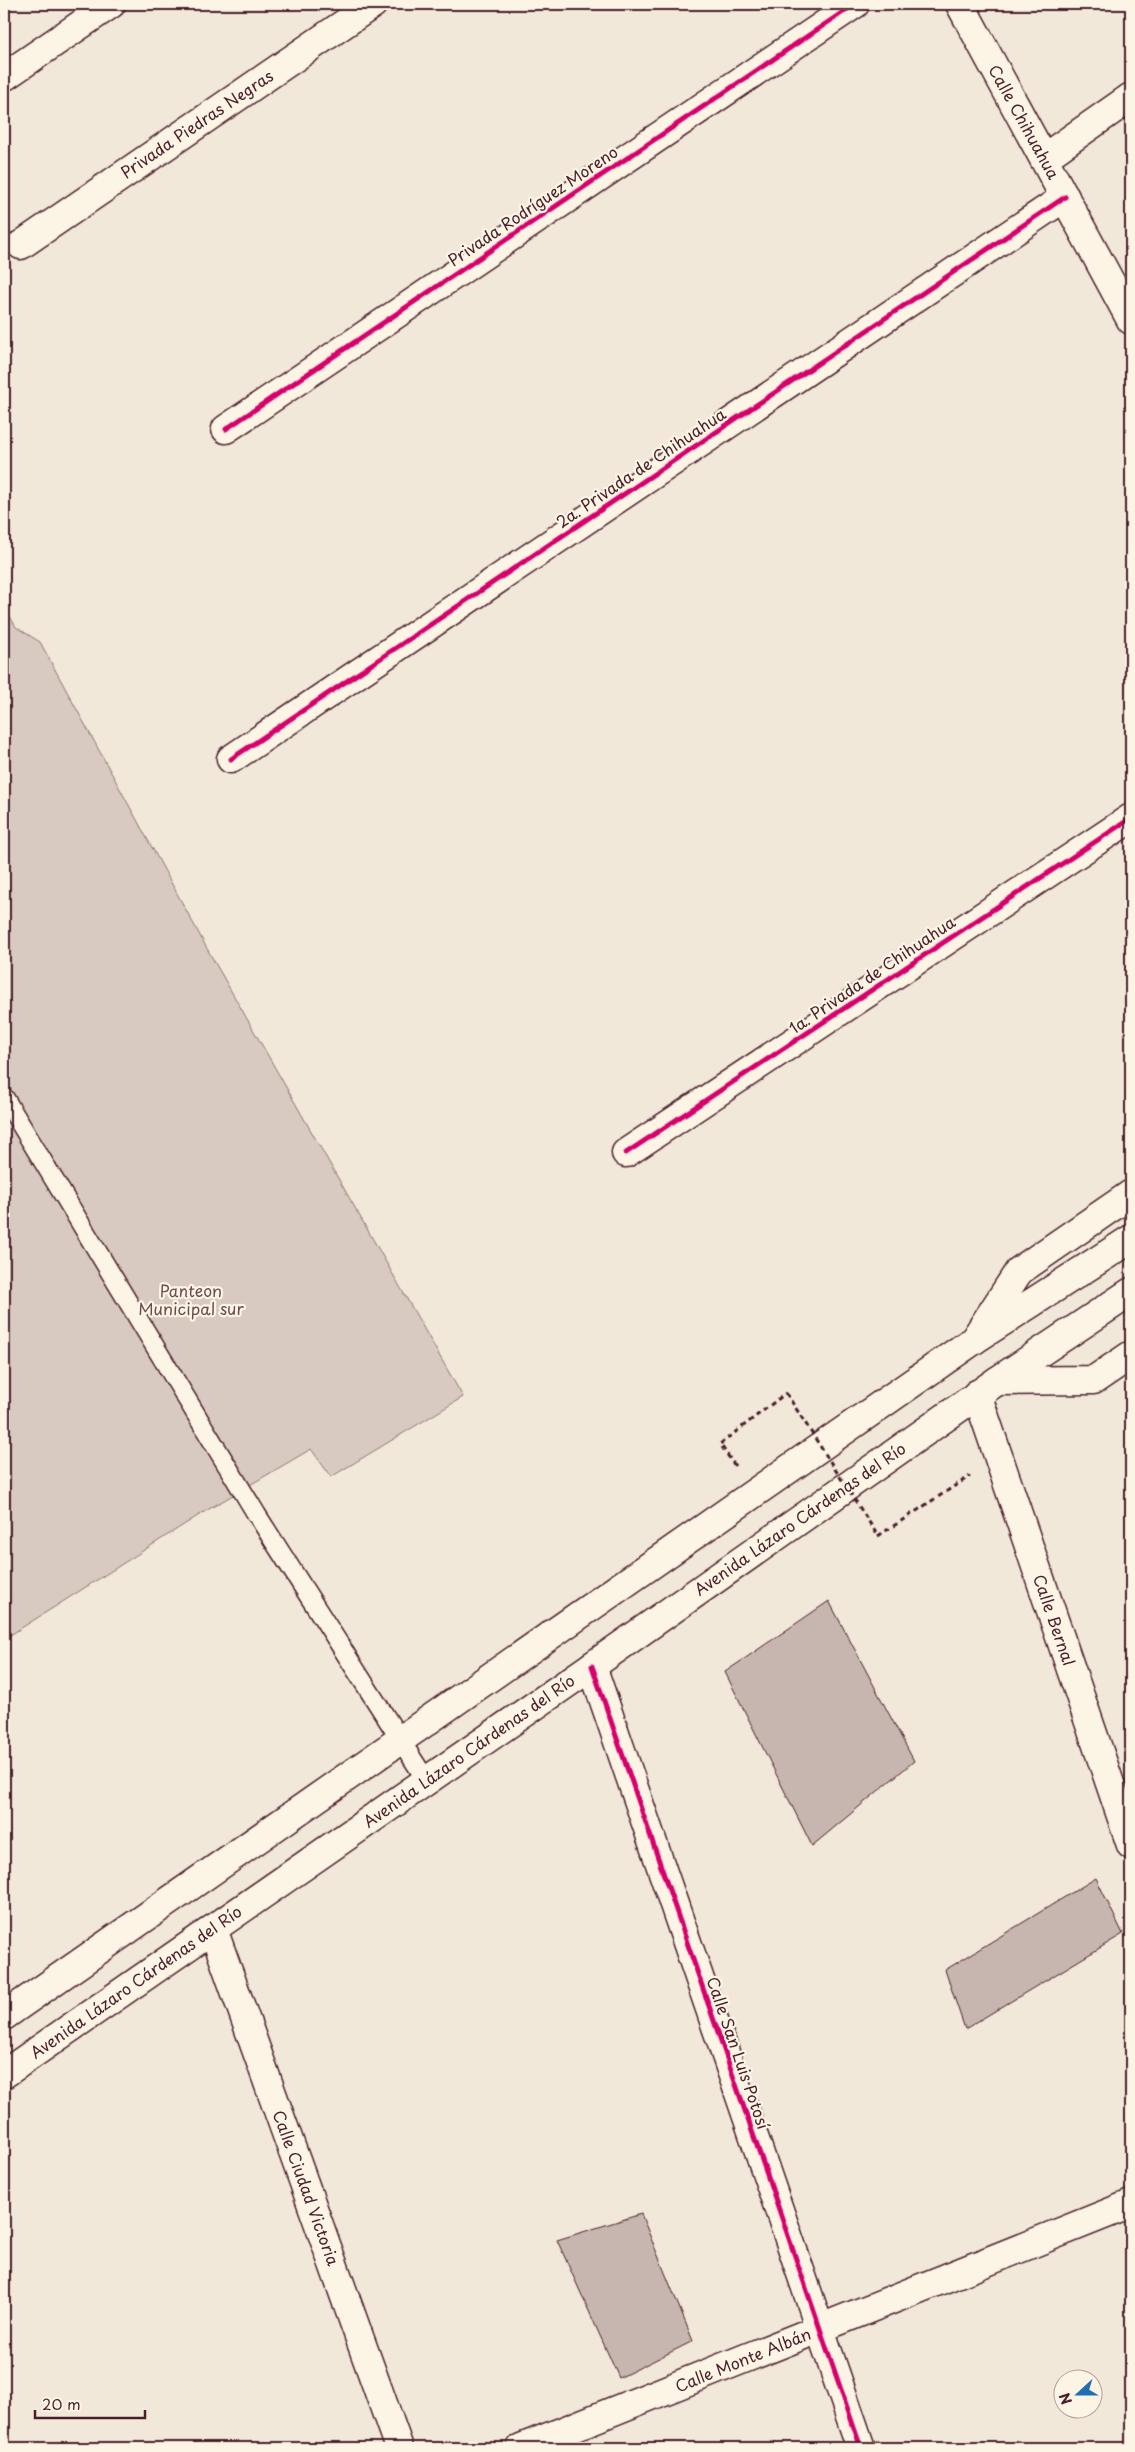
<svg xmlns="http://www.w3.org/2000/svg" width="1135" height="2452" font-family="'Playpen Sans',sans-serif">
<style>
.green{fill:#d8cac0;stroke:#917476}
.building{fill:#c7b6af;stroke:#4a1f2b}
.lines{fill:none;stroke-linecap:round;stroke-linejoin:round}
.lane-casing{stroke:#4a1f2b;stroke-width:21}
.street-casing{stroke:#4a1f2b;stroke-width:31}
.secondary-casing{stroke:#4a1f2b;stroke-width:31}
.primary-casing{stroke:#4a1f2b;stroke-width:31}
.path{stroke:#4a1f2b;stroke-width:3;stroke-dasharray:5 4;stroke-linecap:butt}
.lane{stroke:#fcf5e5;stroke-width:18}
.street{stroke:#fcf5e5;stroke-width:28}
.secondary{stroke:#fcf5e5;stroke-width:28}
.primary{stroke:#fcf5e5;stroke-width:28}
.path-bridge{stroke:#4a1f2b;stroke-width:3;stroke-dasharray:5 4;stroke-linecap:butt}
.cycleway-casing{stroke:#fcf5e5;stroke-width:8}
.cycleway{stroke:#d6006c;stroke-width:5}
.labels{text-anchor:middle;stroke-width:4.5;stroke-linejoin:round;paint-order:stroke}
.street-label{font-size:16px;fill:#4a1f2b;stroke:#fcf5e5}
.park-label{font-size:16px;fill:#6e4a50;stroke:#fcf5e5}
</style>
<rect width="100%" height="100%" fill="#f1e8da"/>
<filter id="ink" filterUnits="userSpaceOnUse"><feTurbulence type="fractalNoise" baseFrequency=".02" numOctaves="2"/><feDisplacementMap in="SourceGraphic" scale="10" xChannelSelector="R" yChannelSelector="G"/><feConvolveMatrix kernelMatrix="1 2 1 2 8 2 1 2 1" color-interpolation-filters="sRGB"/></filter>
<g filter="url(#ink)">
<!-- green -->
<path class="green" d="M 4,606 L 16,627 L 40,642 L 210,954 L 463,1397 L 331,1477 L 311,1449 L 204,1512 L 4,1639 Z"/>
<!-- building -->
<g class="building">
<path d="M 829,1601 L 914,1761 L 812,1846 L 725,1672 Z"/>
<path d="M 1096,1878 L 1123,1934 L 965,2029 L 945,1970 Z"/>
<path d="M 641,2214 L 693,2341 L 619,2378 L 557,2240 Z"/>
</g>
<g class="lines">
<defs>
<path id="lane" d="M 4,1097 L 257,1515 L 426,1780"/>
<g id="street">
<path d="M 960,4 L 1131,320"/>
<path d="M 4,77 L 111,4"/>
<path d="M 1044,158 L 1131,97"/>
<path d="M 21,245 L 373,4"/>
<path d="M 226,429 L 855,4"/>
<path d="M 231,759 L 1065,197"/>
<path d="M 626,1153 L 1131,818"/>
<path d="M 977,1394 L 1131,1845"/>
<path d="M 592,1666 L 861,2448"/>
<path d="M 213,1929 L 399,2448"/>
<path d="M 521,2448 L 1131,2204"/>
</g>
<g id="secondary">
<path d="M 974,1340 L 1019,1271 L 1131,1194"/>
<path d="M 997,1381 L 1094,1380 L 1131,1355"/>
</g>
<g id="primary">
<path d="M 4,2016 L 974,1340 L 1131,1239"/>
<path d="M 4,2074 L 592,1666 L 997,1381 L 1131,1292"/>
</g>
</defs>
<!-- lane casing -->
<use href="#lane" class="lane-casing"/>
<!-- street casing -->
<use href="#street" class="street-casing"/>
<!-- secondary casing -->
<use href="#secondary" class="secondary-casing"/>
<!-- primary casing -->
<use href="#primary" class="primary-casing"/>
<!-- path -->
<g class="path">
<path d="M 735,1466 L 720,1444 L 786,1393"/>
<path d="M 878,1536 L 970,1476"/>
</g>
<!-- lane -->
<use href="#lane" class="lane"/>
<!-- street -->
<use href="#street" class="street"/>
<!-- secondary -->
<use href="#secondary" class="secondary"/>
<!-- primary -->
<use href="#primary" class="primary"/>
<!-- path-bridge -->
<path class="path-bridge" d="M 786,1393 L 878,1536"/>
<defs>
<g id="cycleway">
<path d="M 226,429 L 855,4"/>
<path d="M 231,759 L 1065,197"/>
<path d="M 626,1153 L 1131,818"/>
<path d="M 592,1666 L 861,2448"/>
</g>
</defs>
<!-- cycleway casing -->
<use href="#cycleway" class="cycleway-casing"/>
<!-- cycleway -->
<use href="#cycleway" class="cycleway"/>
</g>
</g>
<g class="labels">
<!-- street labels -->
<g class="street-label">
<text transform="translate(1024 122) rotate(61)" y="6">Calle Chihuahua</text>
<text transform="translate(197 124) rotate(-34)" y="6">Privada Piedras Negras</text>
<text transform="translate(533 206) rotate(-34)" y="6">Privada Rodríguez Moreno</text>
<text transform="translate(641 468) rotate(-34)" y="6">2a. Privada de Chihuahua</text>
<text transform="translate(872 975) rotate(-34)" y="6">1a. Privada de Chihuahua</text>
<text transform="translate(800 1519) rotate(-35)" y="6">Avenida Lázaro Cárdenas del Río</text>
<text transform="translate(1054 1620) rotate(71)" y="6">Calle Bernal</text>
<text transform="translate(469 1751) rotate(-35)" y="6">Avenida Lázaro Cárdenas del Río</text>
<text transform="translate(136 1982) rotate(-35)" y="6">Avenida Lázaro Cárdenas del Río</text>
<text transform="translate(738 2053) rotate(71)" y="6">Calle San Luis Potosí</text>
<text transform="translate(306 2188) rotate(70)" y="6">Calle Ciudad Victoria</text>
<text transform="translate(743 2360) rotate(-22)" y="6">Calle Monte Albán</text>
</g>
<!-- park labels -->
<g class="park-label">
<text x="191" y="1297">Panteon<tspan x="191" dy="18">Municipal sur</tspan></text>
</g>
</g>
<!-- margin -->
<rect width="1135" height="2452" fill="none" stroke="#fcf5e5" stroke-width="20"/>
<rect x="10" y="10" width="1115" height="2432" fill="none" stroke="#4a1f2b" stroke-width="2" filter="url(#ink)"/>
<!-- north arrow -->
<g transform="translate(1078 2394) rotate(249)"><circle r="24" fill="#fcf5e5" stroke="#b59f9b"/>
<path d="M0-4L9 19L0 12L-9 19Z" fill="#1f6fb2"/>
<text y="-8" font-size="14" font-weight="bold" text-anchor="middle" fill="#4a1f2b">N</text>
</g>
<!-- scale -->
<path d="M35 2410v8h110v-8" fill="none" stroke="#4a1f2b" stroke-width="2.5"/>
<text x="42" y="2410" font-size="15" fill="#4a1f2b" stroke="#fcf5e5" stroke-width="4" paint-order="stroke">20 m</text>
</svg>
